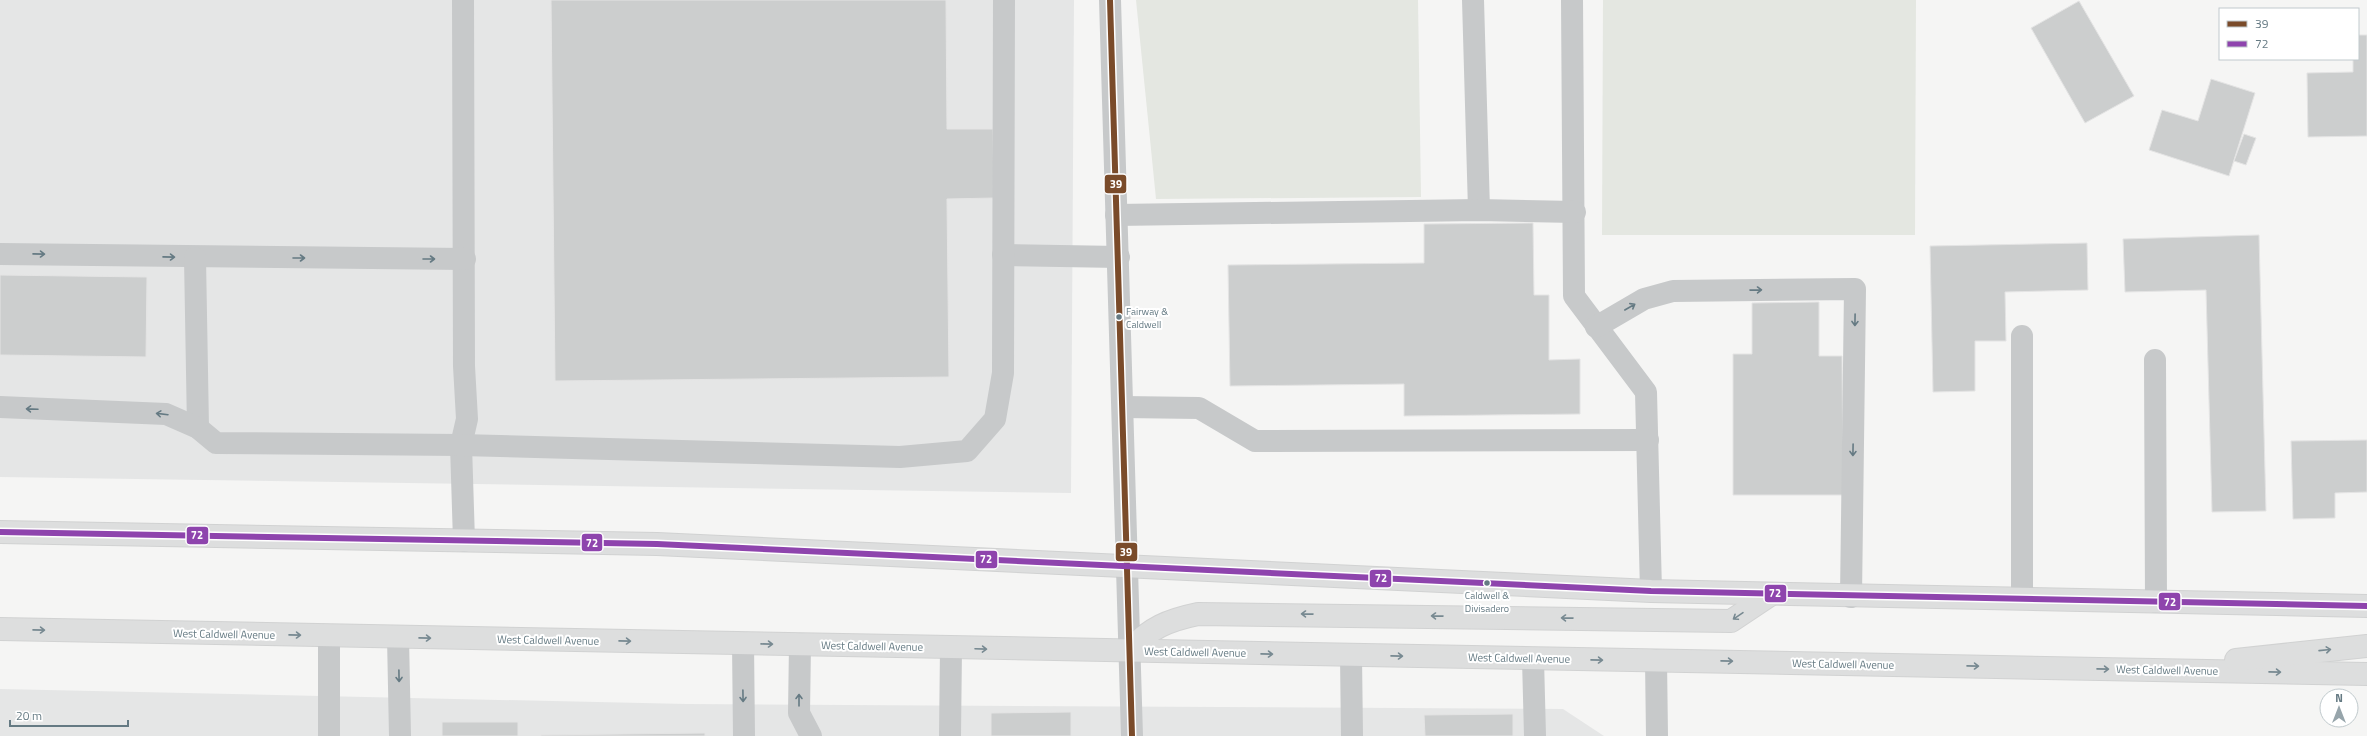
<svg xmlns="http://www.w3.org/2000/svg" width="2367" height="736" font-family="'Titillium Web',sans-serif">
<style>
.built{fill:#e5e6e6}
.green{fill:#e4e7e1}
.building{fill:#cccece;stroke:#e4e4e4}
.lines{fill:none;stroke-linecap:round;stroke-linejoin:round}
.major-casing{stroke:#d1d2d2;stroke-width:24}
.minor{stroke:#c7c9ca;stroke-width:22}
.major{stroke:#dddede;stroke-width:22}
.bus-1-casing{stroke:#fff;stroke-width:9}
.bus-2-casing{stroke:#fff;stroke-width:9}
.bus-1{stroke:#7a4b2a;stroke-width:6}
.bus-2{stroke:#8e44ad;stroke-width:6}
.oneway{stroke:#657a83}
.oneway2{stroke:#778991}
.bus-dot{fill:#657a83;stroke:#fff;stroke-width:1.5}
.labels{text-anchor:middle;stroke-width:4;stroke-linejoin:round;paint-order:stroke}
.bus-label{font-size:10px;fill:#657a83;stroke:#fff;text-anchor:start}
.street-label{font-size:11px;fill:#657a83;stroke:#fff}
.line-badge{stroke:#fff;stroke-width:1.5}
.badge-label{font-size:11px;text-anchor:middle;font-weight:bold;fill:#fff}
</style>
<rect width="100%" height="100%" fill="#f5f5f4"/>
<!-- built -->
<g class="built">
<path d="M 0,0 L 1074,0 L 1071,493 L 0,477 Z"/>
<path d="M 0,689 L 687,704 L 1563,709 L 1604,736 L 0,736 Z"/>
</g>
<!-- green -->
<g class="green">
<path d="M 1136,0 L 1418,0 L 1421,197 L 1156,199 Z"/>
<path d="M 1603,0 L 1916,0 L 1915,235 L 1602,235 Z"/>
</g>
<!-- building -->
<g class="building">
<path d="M 551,0 L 946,0 L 947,129 L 993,129 L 994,198 L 947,199 L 949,377 L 555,381 Z"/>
<path d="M 2079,1 L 2134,96 L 2085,123 L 2031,28 Z"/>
<path d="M 2358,35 L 2367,35 L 2367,136 L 2308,137 L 2307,73 L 2353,72 L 2353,59 L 2358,59 Z"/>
<path d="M 2211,79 L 2255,93 L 2229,176 L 2149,150 L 2162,110 L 2198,121 Z"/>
<path d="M 2244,134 L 2256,138 L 2246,165 L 2234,161 Z"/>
<path d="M 1533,223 L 1534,295 L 1549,295 L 1549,360 L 1580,359 L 1580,414 L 1404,416 L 1404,384 L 1230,386 L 1228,265 L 1424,263 L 1424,224 Z"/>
<path d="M 2259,235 L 2266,511 L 2212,512 L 2206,290 L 2125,292 L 2123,239 Z"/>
<path d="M 2087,243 L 2088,290 L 2005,292 L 2006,341 L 1975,341 L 1975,391 L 1933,392 L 1930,246 Z"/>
<path d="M 0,275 L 147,277 L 146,357 L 0,355 Z"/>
<path d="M 1819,302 L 1819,356 L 1842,356 L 1843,495 L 1733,495 L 1733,354 L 1752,354 L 1752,303 Z"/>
<path d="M 2367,440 L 2367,492 L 2335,493 L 2335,518 L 2293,519 L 2291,441 Z"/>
<path d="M 1071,712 L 1071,736 L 991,736 L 991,713 Z"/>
<path d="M 1513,714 L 1513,736 L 1425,736 L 1424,715 Z"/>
<rect x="442" y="722" width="76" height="14"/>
<path d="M 705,733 L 705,736 L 541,736 L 541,735 Z"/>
</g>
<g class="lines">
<defs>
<g id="major">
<path d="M 0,532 L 657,544 L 1651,591 L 2367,606"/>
<path d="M 0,629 L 2367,674"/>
<path d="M 1130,650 C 1149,628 1169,620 1198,614 L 1731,621 L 1770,595"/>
<path d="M 2236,660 L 2367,646"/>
</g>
</defs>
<!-- major casing -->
<use href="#major" class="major-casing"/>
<!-- minor -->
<g class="minor">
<path d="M 463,0 L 464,366 L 467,419 L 461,445 L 464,541"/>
<path d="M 1110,0 L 1132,736"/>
<path d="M 1473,0 L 1479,210"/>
<path d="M 1572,0 L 1574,296 L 1646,392 L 1651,591"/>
<path d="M 1116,215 L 1479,210 L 1575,212"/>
<path d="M 0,254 L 465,259"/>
<path d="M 1003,255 L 1119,257"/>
<path d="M 195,258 L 198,428"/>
<path d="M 1596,327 L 1644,299 L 1673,291 L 1855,289 L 1851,597"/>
<path d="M 2022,336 L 2022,598"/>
<path d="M 2155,360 L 2156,602"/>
<path d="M 0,407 L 166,414 L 198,428 L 216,443 L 461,445 L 900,457 L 967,451 L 995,419 L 1003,373 L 1004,0"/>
<path d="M 1123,407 L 1199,408 L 1255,441 L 1648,440"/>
<path d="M 329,636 L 329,736"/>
<path d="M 398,637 L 400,736"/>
<path d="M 743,643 L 744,736"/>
<path d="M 800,644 L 799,713 L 811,736"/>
<path d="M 1351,656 L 1352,736"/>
<path d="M 1533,659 L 1535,736"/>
<path d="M 1656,660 L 1657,736"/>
<path d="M 950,736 L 951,648"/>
</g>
<!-- major -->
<use href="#major" class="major"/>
<defs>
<path id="bus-1" d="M 1110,0 L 1132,736"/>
<path id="bus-2" d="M 0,532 L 657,544 L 1651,591 L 2367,606"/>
</defs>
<!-- bus-1 casing -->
<use href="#bus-1" class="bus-1-casing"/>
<!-- bus-2 casing -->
<use href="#bus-2" class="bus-2-casing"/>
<!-- bus-1 -->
<use href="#bus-1" class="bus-1"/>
<!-- bus-2 -->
<use href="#bus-2" class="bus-2"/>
</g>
<!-- one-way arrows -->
<defs><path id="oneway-shaft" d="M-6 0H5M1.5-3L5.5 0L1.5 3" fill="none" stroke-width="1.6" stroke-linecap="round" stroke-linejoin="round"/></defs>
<g class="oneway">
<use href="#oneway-shaft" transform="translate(39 254) rotate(1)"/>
<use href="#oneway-shaft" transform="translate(169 257) rotate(1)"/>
<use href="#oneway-shaft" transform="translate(299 258)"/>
<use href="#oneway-shaft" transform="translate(429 259)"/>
<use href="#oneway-shaft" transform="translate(1756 290) rotate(-1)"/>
<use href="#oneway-shaft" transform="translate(1630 307) rotate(-30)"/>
<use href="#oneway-shaft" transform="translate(1855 320) rotate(91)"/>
<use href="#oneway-shaft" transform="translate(32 409) rotate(-178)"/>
<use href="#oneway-shaft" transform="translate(162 414) rotate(-173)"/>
<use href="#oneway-shaft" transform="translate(1853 450) rotate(91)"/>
<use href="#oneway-shaft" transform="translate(399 676) rotate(89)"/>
<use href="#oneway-shaft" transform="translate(743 696) rotate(89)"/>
<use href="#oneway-shaft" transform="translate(799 700) rotate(-90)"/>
</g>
<g class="oneway2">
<use href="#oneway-shaft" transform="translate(1307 614) rotate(-179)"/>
<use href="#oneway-shaft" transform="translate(1437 616) rotate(-179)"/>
<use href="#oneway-shaft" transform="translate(1738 616) rotate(146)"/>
<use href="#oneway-shaft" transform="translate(1567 618) rotate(-179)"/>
<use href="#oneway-shaft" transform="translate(39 630) rotate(1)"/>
<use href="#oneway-shaft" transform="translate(295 635) rotate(1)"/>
<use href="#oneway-shaft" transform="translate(425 638) rotate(1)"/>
<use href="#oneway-shaft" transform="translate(625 641) rotate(1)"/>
<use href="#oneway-shaft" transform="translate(767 644) rotate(1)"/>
<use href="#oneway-shaft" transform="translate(981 649) rotate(2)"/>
<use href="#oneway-shaft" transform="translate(2325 650) rotate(-6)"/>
<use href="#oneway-shaft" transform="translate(1267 654) rotate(1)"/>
<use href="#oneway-shaft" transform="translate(1397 656) rotate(1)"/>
<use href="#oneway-shaft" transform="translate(1597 660) rotate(1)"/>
<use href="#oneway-shaft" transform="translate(1727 661) rotate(1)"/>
<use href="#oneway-shaft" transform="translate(1973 666) rotate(1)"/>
<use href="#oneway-shaft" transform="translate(2103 669) rotate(1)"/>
<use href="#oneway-shaft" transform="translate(2275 672) rotate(1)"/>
</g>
<!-- markers -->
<g class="bus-dot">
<circle cx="1119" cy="317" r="3.5"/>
<circle cx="1487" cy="583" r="3.5"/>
</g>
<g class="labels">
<!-- bus labels -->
<g class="bus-label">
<text x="1126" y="315">Fairway &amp;<tspan x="1126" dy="13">Caldwell</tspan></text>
<text x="1487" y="599" text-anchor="middle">Caldwell &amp;<tspan x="1487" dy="13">Divisadero</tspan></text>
</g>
<!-- street labels -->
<g class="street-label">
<text transform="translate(224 634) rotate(1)" y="4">West Caldwell Avenue</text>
<text transform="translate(548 640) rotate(1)" y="4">West Caldwell Avenue</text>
<text transform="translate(872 646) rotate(1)" y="4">West Caldwell Avenue</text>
<text transform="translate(1195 652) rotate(1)" y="4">West Caldwell Avenue</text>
<text transform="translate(1519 658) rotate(1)" y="4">West Caldwell Avenue</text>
<text transform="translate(1843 664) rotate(1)" y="4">West Caldwell Avenue</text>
<text transform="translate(2167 670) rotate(1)" y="4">West Caldwell Avenue</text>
</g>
</g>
<g class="line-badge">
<rect x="1104" y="174" width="23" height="20" rx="4" fill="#7a4b2a"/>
<rect x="186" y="526" width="23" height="19" rx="4" fill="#8e44ad"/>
<rect x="581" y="533" width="22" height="19" rx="4" fill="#8e44ad"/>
<rect x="1115" y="542" width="23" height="20" rx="4" fill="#7a4b2a"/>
<rect x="975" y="550" width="23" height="19" rx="4" fill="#8e44ad"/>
<rect x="1369" y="569" width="23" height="19" rx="4" fill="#8e44ad"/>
<rect x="1764" y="584" width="23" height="19" rx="4" fill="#8e44ad"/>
<rect x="2158" y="592" width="23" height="19" rx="4" fill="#8e44ad"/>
</g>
<g class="badge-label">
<text x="1116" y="188">39</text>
<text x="197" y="539">72</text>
<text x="592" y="547">72</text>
<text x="1126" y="556">39</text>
<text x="986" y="563">72</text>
<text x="1381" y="582">72</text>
<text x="1775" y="597">72</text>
<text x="2170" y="606">72</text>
</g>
<!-- legend -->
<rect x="2219" y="8" width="140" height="52" fill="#ffffff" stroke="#c1cacd"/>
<rect x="2227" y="21" width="20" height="6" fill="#7a4b2a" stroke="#c1cacd"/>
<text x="2255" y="28" font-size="12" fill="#657a83">39</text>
<rect x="2227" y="41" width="20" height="6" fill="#8e44ad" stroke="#c1cacd"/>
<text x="2255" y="48" font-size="12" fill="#657a83">72</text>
<!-- north arrow -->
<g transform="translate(2339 708)"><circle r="19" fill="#ffffff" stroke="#c1cacd"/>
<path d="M0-3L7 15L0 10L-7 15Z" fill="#97a5ab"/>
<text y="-6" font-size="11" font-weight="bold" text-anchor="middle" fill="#657a83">N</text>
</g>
<!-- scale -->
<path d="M10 720v6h118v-6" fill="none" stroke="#657a83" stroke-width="2"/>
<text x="16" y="720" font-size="12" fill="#657a83" stroke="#ffffff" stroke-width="3" paint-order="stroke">20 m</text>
</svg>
